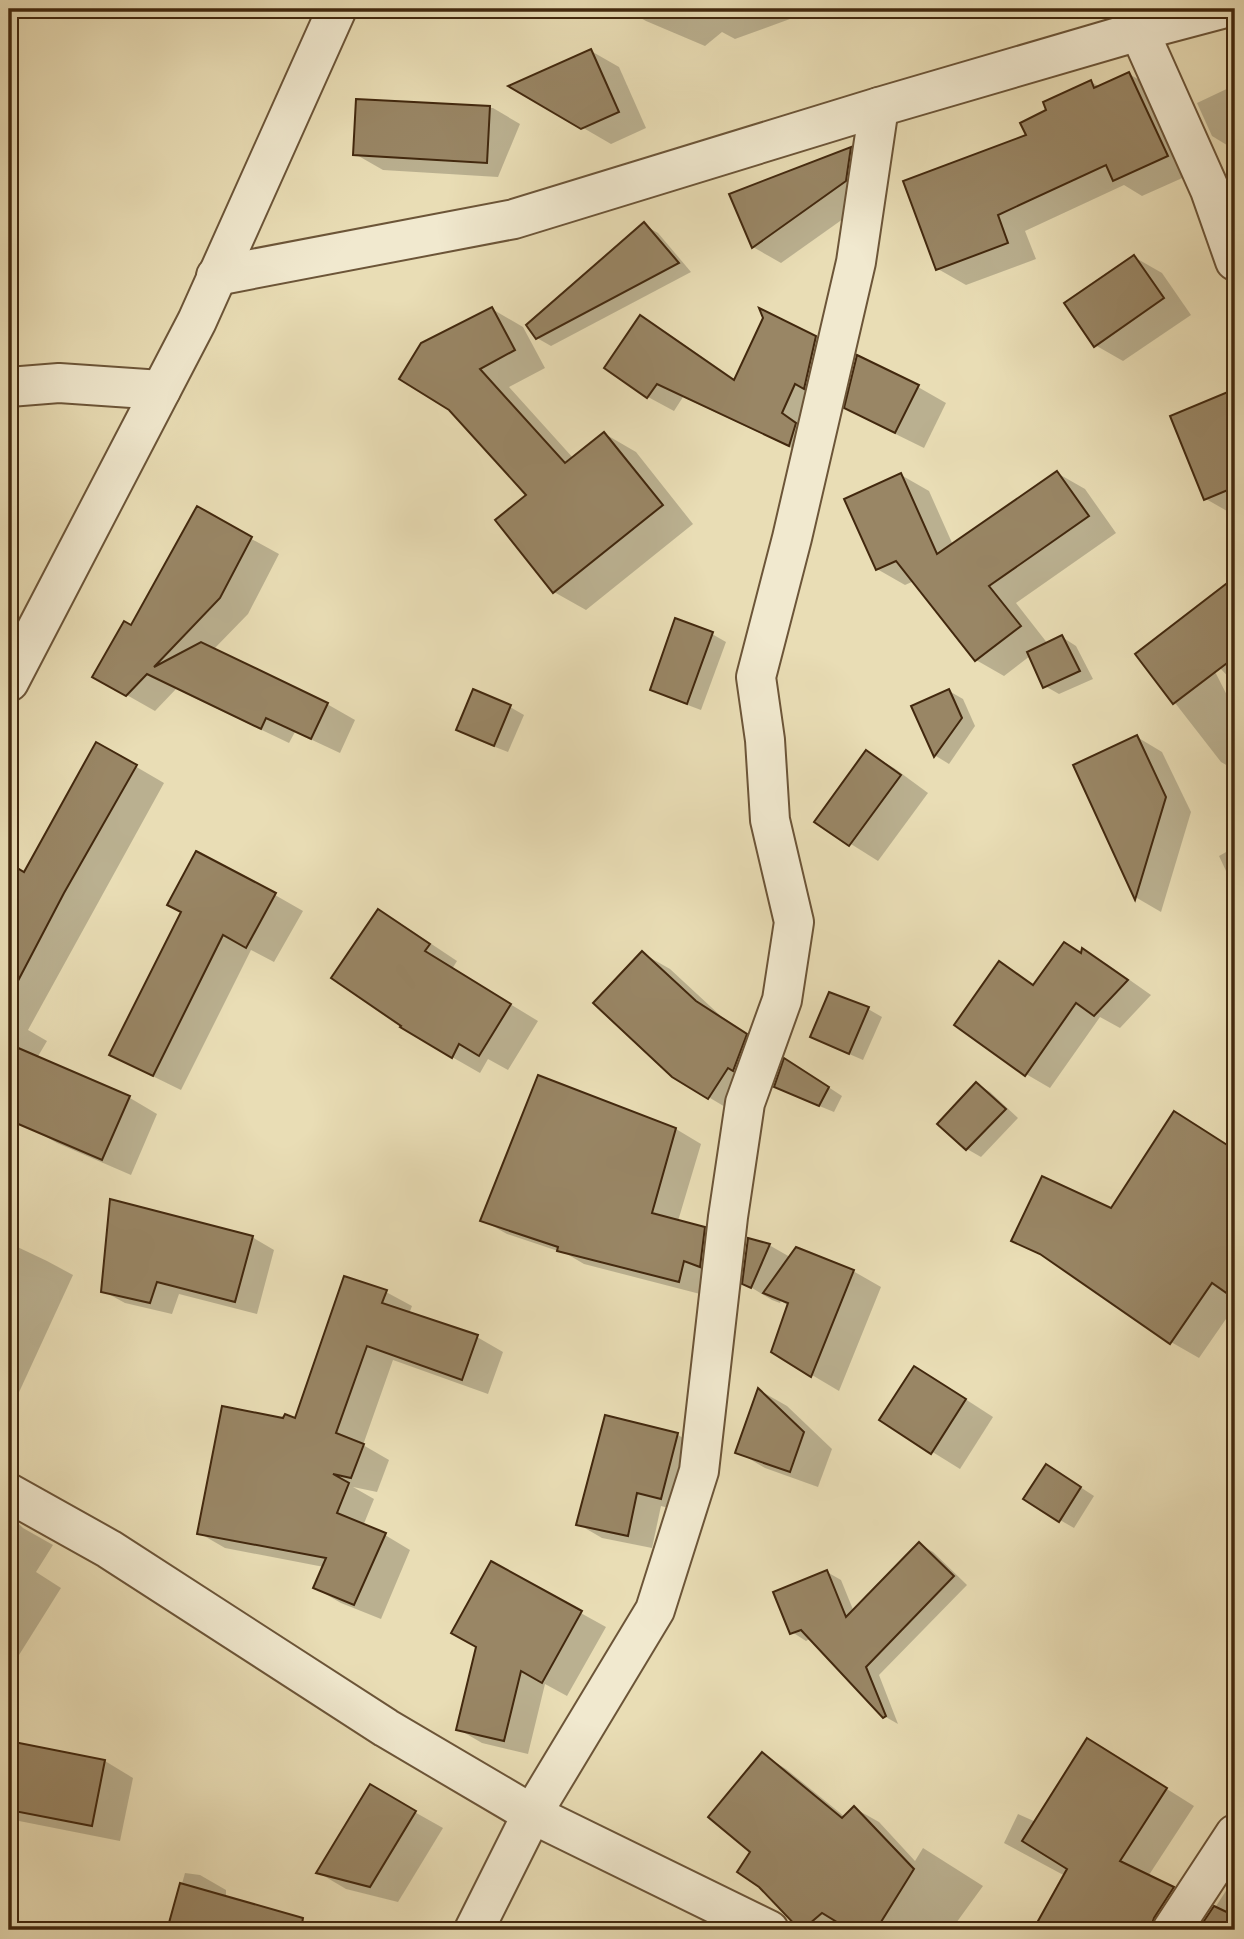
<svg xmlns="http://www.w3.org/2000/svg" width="1244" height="1939" font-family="'Libre Caslon Text',serif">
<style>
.shadow{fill:#0003}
.building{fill:#998665;stroke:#42280e;stroke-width:2}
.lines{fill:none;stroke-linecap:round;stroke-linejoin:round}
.minor-casing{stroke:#6c5538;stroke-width:42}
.minor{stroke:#f1e9cf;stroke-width:38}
</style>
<rect width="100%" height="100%" fill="#e9ddb5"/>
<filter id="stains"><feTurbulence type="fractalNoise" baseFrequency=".00286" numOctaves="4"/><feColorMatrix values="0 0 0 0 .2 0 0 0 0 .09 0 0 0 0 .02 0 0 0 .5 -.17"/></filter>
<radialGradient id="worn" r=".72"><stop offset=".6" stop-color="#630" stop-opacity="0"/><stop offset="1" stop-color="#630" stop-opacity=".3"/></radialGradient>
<!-- shadow -->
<g class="shadow">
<path d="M 625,9 L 808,9 L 809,12 L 735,39 L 722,32 L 705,46 L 646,21 Z"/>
<path d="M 591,51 L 619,67 L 646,128 L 611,144 L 523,93 Z"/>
<path d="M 1129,74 L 1157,90 L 1198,171 L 1142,196 L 1124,185 L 1025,231 L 1036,259 L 966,285 L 938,269 L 1028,136 L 1049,111 L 1091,82 L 1100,87 Z"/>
<path d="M 1235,85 L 1235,150 L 1212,136 L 1197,103 Z"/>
<path d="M 358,101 L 493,108 L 520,124 L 498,177 L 383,170 L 355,154 Z"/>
<path d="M 851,149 L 878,164 L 874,197 L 781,263 L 753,247 L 731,195 Z"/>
<path d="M 644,225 L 658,233 L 691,272 L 551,346 L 537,338 Z"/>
<path d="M 1134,257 L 1162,273 L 1191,315 L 1123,361 L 1095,345 Z"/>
<path d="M 492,309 L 523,327 L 545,368 L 509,387 L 574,459 L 605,434 L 636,452 L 693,524 L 586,610 L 554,592 L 529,495 L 422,345 Z"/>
<path d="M 641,318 L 666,332 L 736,380 L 816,337 L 841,352 L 815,459 L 683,397 L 674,411 L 648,397 L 607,367 Z"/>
<path d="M 858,358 L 918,387 L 946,403 L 924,448 L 875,424 L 846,408 Z"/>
<path d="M 1230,393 L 1235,396 L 1234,515 L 1206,499 Z"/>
<path d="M 1057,473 L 1085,489 L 1116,533 L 1016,603 L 1048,644 L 1062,637 L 1076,646 L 1093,679 L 1059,694 L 1045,686 L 1030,656 L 1004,676 L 976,660 L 914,581 L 905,585 L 877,569 L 901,475 L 929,491 L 953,545 Z"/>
<path d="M 197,509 L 279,554 L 248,614 L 213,650 L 327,704 L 355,720 L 340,753 L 295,732 L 289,743 L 176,689 L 155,711 L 95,677 L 132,628 Z"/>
<path d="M 1231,582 L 1235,585 L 1235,684 L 1205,652 L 1235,711 L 1235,770 L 1221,762 L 1137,654 Z"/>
<path d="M 712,634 L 726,642 L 701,710 L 666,697 L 652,689 Z"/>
<path d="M 949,691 L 963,699 L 975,726 L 949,764 L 936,756 L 913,707 Z"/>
<path d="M 510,707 L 524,715 L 508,752 L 472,738 L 458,730 Z"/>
<path d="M 1137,737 L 1162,752 L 1191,812 L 1161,912 L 1137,898 L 1076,766 Z"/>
<path d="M 97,744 L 164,783 L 28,1030 L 47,1041 L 37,1058 L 130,1098 L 157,1114 L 131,1175 L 57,1143 L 29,1127 L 33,1118 L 9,1105 L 9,866 L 25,874 Z"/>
<path d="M 866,752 L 894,768 L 928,793 L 878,861 L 816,822 Z"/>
<path d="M 1235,847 L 1235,890 L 1219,856 Z"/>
<path d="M 275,895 L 303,911 L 274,962 L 251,950 L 181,1090 L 140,1070 L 112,1054 L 183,912 Z"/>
<path d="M 378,911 L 406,927 L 457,961 L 452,969 L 538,1021 L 508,1070 L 488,1059 L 480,1073 L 452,1057 Z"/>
<path d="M 1083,951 L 1107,964 L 1151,995 L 1120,1028 L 1100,1017 L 1050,1088 L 1026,1074 L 1000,964 L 1035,985 L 1082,954 Z"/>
<path d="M 642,953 L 670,969 L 724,1019 L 774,1051 L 737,1114 L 673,1076 Z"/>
<path d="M 868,1009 L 882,1017 L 863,1060 L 826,1044 L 812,1036 Z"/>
<path d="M 799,1068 L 842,1096 L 834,1112 L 790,1094 L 776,1086 Z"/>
<path d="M 977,1084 L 990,1092 L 1018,1118 L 981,1157 L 967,1149 Z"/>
<path d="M 1175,1113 L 1234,1150 L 1216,1178 L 1235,1191 L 1235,1306 L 1199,1358 L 1171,1342 L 1056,1263 L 1013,1240 L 1112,1211 Z"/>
<path d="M 676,1129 L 701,1144 L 678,1221 L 704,1228 L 729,1243 L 704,1295 L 584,1264 L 567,1254 L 507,1234 L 482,1220 Z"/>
<path d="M 252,1237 L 274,1250 L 257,1314 L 179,1294 L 172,1314 L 125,1303 L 103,1291 Z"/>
<path d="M 9,1243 L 47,1261 L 73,1275 L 9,1414 Z"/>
<path d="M 769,1245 L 790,1257 L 853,1271 L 881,1287 L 839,1391 L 812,1375 L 789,1306 L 781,1301 L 780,1303 L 772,1300 L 744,1283 Z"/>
<path d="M 345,1278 L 386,1292 L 412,1306 L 409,1314 L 477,1337 L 503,1352 L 488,1394 L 393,1360 L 363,1445 L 389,1460 L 377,1492 L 353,1487 L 374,1499 L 363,1526 L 385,1535 L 410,1550 L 381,1619 L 341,1603 L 315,1588 L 324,1567 L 225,1548 L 199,1533 L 284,1420 L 296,1420 Z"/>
<path d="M 942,1384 L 993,1417 L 960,1469 L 881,1420 Z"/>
<path d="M 759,1390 L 787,1406 L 832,1449 L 818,1487 L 765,1468 L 738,1452 Z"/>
<path d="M 606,1417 L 678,1435 L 702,1449 L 685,1512 L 661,1506 L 652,1548 L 602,1538 L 578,1524 Z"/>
<path d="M 1060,1474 L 1094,1496 L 1074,1528 L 1060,1520 Z"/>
<path d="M 9,1510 L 13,1512 L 16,1521 L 23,1528 L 53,1545 L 36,1572 L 61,1588 L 9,1671 Z"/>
<path d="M 919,1544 L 933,1552 L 967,1585 L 879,1675 L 898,1724 L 884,1716 L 811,1638 L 806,1641 L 792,1632 L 827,1572 L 841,1580 L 854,1612 Z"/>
<path d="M 492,1564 L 606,1627 L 567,1696 L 545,1684 L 528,1754 L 482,1743 L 458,1729 L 478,1647 Z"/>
<path d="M 9,1743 L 105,1761 L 133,1778 L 120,1841 L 9,1819 Z"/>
<path d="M 762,1754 L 786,1769 L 845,1817 L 854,1808 L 879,1822 L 915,1861 L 923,1848 L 983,1886 L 951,1930 L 802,1930 L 761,1886 L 753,1851 Z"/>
<path d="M 1116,1757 L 1194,1806 L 1147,1878 L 1134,1913 L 1004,1843 L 1018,1814 L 1036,1822 Z"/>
<path d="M 370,1787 L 443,1828 L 398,1902 L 346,1889 L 319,1873 Z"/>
<path d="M 185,1873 L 200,1875 L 226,1890 L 226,1898 L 272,1919 L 268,1930 L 169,1930 Z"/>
<path d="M 1235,1877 L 1235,1930 L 1216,1930 L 1205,1923 Z"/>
<path d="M 346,1922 L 363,1930 L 342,1930 Z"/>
</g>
<!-- building -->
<g class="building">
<path d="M 591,49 L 619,112 L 581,129 L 508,86 Z"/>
<path d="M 1129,72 L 1168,156 L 1113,181 L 1106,165 L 998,215 L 1008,243 L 936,270 L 903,181 L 1026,135 L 1020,123 L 1046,110 L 1043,102 L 1091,80 L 1094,88 Z"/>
<path d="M 356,99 L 490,106 L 487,163 L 353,155 Z"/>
<path d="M 851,147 L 846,181 L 752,248 L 729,194 Z"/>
<path d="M 644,222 L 679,263 L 536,339 L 526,325 Z"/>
<path d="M 1134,255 L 1164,298 L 1094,347 L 1064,303 Z"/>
<path d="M 492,307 L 515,350 L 480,369 L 565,463 L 604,432 L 663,505 L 553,593 L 495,520 L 526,495 L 449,410 L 399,379 L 421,343 Z"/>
<path d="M 759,308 L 816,336 L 804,389 L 795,384 L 782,413 L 796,423 L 789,446 L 657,384 L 647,398 L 604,368 L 640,315 L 734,380 L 763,318 Z"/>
<path d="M 857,355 L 919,385 L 895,433 L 844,408 Z"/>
<path d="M 1235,389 L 1235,487 L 1204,500 L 1170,416 Z"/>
<path d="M 1057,471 L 1089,516 L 989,586 L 1021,626 L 975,661 L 896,561 L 876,570 L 844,499 L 901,473 L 937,554 Z"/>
<path d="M 197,506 L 252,537 L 220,598 L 154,667 L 201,642 L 328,703 L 311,739 L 266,718 L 261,729 L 147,674 L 126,696 L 92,677 L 124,621 L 131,625 Z"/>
<path d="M 1235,577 L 1235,657 L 1173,704 L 1135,654 Z"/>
<path d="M 675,618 L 713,632 L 687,704 L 650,690 Z"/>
<path d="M 1062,635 L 1080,671 L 1043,688 L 1027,652 Z"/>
<path d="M 473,689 L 511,705 L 494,746 L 456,730 Z"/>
<path d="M 949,689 L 962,718 L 934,757 L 911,706 Z"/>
<path d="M 1137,735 L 1166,797 L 1135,900 L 1073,765 Z"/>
<path d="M 96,742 L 137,765 L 64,893 L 9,998 L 9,863 L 24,872 Z"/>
<path d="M 866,750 L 901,775 L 849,846 L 814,822 Z"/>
<path d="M 196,851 L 276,893 L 246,948 L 223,935 L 153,1076 L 109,1055 L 181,912 L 167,905 Z"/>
<path d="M 378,909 L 430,944 L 425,951 L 511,1004 L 479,1056 L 459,1044 L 452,1058 L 400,1027 L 401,1026 L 331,978 Z"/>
<path d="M 1064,942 L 1081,953 L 1082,948 L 1128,980 L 1094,1016 L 1076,1003 L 1025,1076 L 954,1025 L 999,961 L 1033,985 Z"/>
<path d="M 642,951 L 696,1001 L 747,1034 L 733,1071 L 728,1068 L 708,1099 L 672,1077 L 593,1003 Z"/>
<path d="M 829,992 L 869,1007 L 849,1054 L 810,1037 Z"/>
<path d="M 9,1044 L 130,1096 L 102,1160 L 9,1120 Z"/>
<path d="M 784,1058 L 829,1087 L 819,1106 L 774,1087 Z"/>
<path d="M 538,1075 L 676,1128 L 652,1213 L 705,1227 L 700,1267 L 684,1261 L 679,1282 L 557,1251 L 558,1247 L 480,1221 Z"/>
<path d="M 976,1082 L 1006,1109 L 966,1150 L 937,1124 Z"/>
<path d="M 1174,1111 L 1235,1150 L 1235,1299 L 1212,1283 L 1170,1344 L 1040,1254 L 1011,1241 L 1042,1176 L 1111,1208 Z"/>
<path d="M 110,1199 L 253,1236 L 235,1302 L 157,1282 L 150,1303 L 101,1292 Z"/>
<path d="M 748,1238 L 770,1244 L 751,1288 L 742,1284 Z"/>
<path d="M 796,1247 L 854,1270 L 811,1377 L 771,1352 L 788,1303 L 763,1293 Z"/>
<path d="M 344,1276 L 387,1290 L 382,1303 L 478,1335 L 462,1380 L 367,1346 L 336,1433 L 364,1444 L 351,1478 L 333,1474 L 349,1483 L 337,1513 L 386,1533 L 354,1605 L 313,1588 L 326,1558 L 197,1534 L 222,1406 L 283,1418 L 285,1414 L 295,1418 Z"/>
<path d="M 914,1366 L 966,1399 L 931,1454 L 879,1420 Z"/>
<path d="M 758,1388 L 804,1432 L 790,1472 L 735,1453 Z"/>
<path d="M 605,1415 L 678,1433 L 661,1499 L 637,1493 L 628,1536 L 576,1525 Z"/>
<path d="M 1046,1464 L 1081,1487 L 1059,1522 L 1023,1499 Z"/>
<path d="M 919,1542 L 954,1576 L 866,1667 L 886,1716 L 883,1718 L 801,1630 L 790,1634 L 773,1592 L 827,1570 L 846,1617 Z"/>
<path d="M 491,1561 L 582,1611 L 542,1683 L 521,1671 L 504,1741 L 456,1730 L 476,1647 L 451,1633 Z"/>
<path d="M 1087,1738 L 1167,1788 L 1120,1861 L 1174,1887 L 1154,1918 L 1150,1930 L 1033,1930 L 1067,1869 L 1022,1841 Z"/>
<path d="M 9,1741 L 105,1760 L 92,1826 L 9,1810 Z"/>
<path d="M 762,1752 L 842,1818 L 854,1806 L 914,1869 L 876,1930 L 850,1930 L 822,1913 L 802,1930 L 800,1930 L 759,1887 L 737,1872 L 750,1852 L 708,1817 Z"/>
<path d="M 370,1784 L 416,1811 L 370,1887 L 316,1873 Z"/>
<path d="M 180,1883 L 303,1918 L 301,1930 L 167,1930 Z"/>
<path d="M 1214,1906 L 1235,1916 L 1235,1930 L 1198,1930 Z"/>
</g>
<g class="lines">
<defs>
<g id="minor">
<path d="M 1135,9 L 1139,31 L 1210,190 L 1235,261"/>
<path d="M 216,276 L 514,219 L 879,107 L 1139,31 L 1222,9"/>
<path d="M 9,387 L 59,383 L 161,390"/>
<path d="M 9,682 L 197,321 L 337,9"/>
<path d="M 9,1493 L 109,1549 L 386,1728 L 532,1814 L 769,1930"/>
<path d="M 474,1930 L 532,1814 L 655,1610 L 699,1471 L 728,1217 L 745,1103 L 782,1000 L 794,922 L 770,820 L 765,740 L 756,677 L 792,538 L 856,262 L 879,107"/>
<path d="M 1172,1930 L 1235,1834"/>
</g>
</defs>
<!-- minor casing -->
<use href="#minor" class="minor-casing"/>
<!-- minor -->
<use href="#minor" class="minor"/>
</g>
<!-- margin -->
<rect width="1244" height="1939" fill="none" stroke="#e9ddb5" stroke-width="35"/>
<rect x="10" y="10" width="1223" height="1918" fill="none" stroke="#42280e" stroke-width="3.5"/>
<rect x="18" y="18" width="1209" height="1904" fill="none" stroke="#42280e" stroke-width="2"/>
<rect width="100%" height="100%" filter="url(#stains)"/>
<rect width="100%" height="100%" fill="url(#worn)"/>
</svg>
